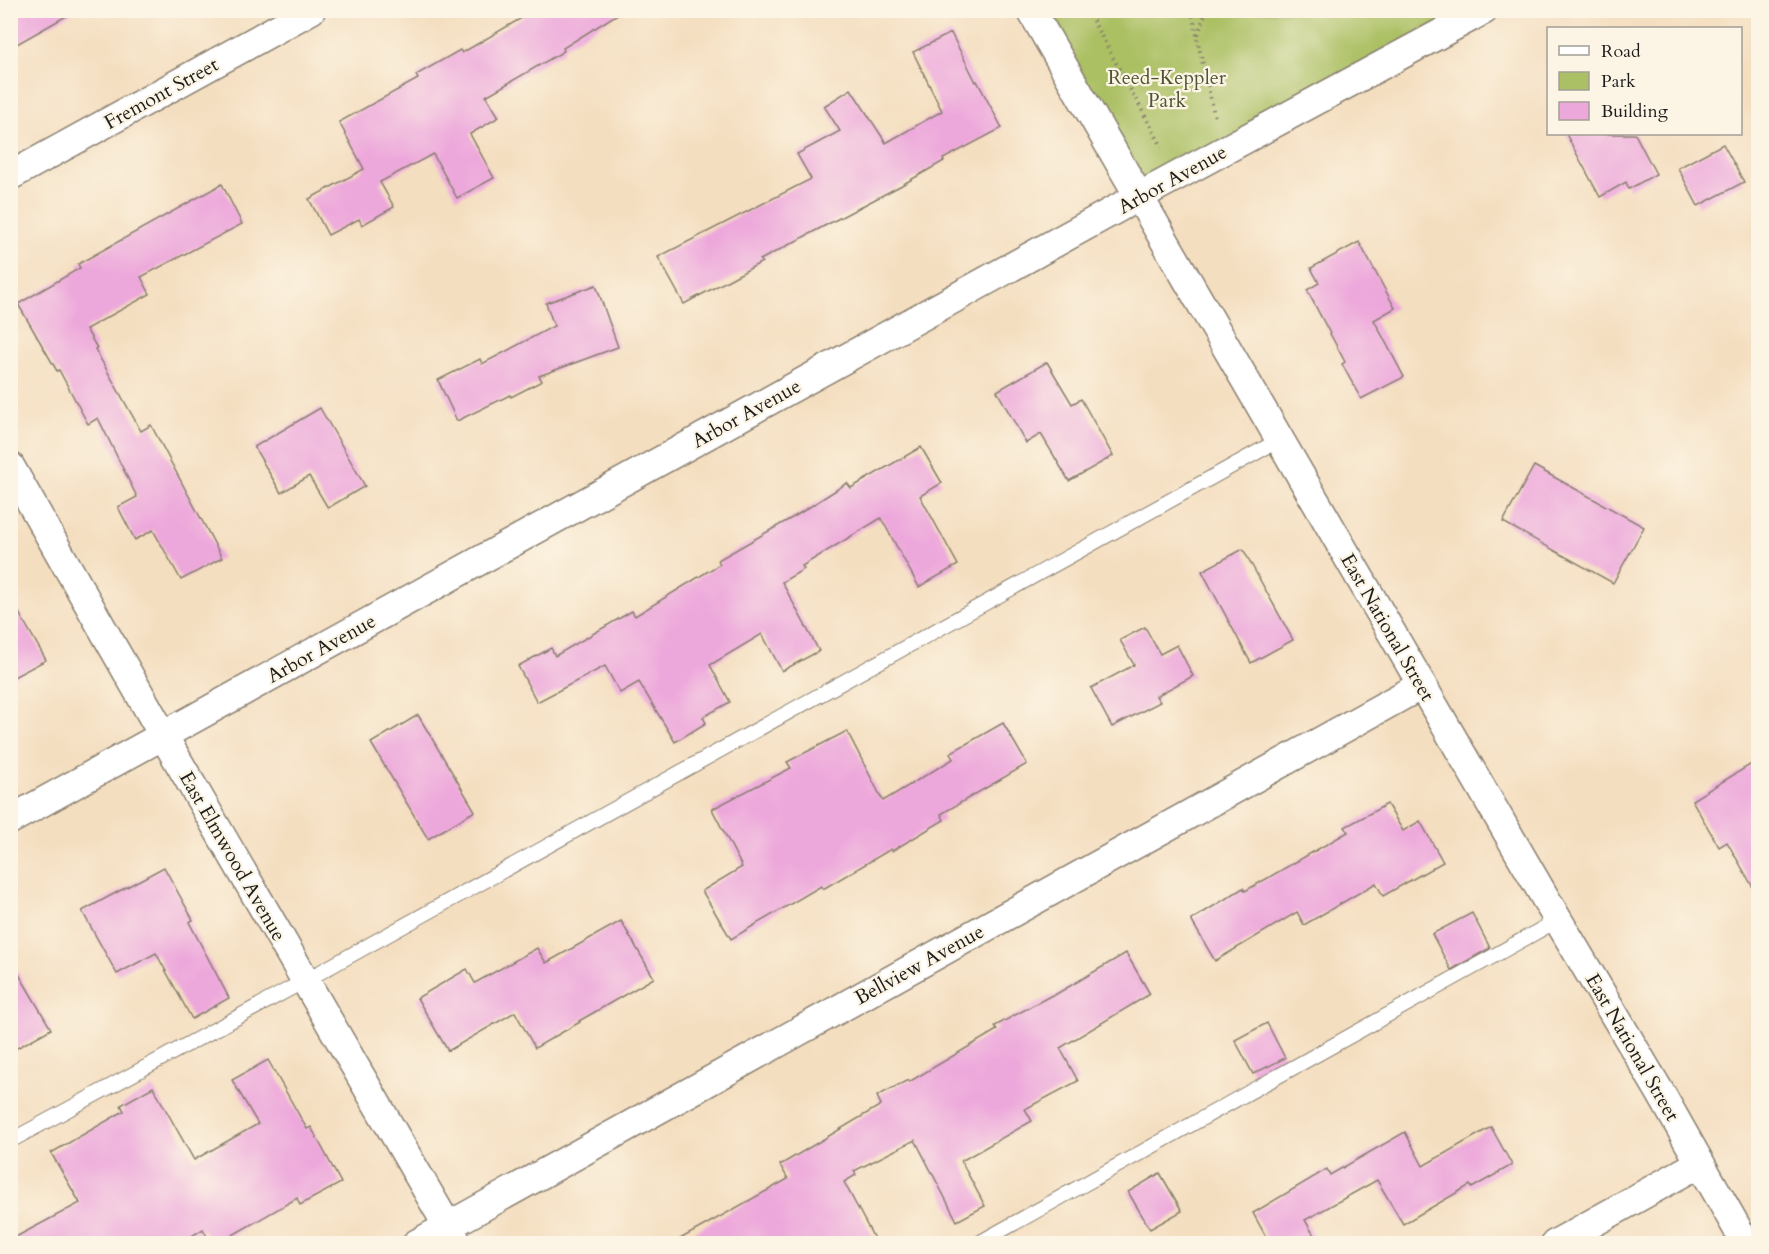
<svg xmlns="http://www.w3.org/2000/svg" width="1769" height="1254" font-family="Cardo,serif">
<style>
.green{fill:#abc064;stroke:#646e40;stroke-width:1.5}
.building{fill:#eda8db}
.lines{fill:none;stroke-linecap:round;stroke-linejoin:round}
.service-casing{stroke:#887d6e;stroke-width:16}
.minor-casing{stroke:#887d6e;stroke-width:31}
.path{stroke:#887d6e;stroke-width:4;stroke-dasharray:1.5 4.5;stroke-linecap:butt}
.service{stroke:#fff;stroke-width:14}
.minor{stroke:#fff;stroke-width:28}
.labels{text-anchor:middle;stroke-width:4.5;stroke-linejoin:round;paint-order:stroke}
.park-label{font-size:20px;fill:#4e5535;stroke:#fcf5e5}
.street-label{font-size:20px;fill:#1c1c1c;stroke:#fcf5e5}
</style>
<rect width="100%" height="100%" fill="#fcf5e5"/>
<filter id="ink" filterUnits="userSpaceOnUse"><feTurbulence type="fractalNoise" baseFrequency=".0167" numOctaves="2"/><feDisplacementMap in="SourceGraphic" scale="12" xChannelSelector="R" yChannelSelector="G"/><feConvolveMatrix kernelMatrix="1 2 1 2 8 2 1 2 1" color-interpolation-filters="sRGB"/></filter>
<filter id="wash" filterUnits="userSpaceOnUse"><feTurbulence type="fractalNoise" baseFrequency=".008" numOctaves="4" result="noise"/><feDisplacementMap in="SourceGraphic" scale="24" xChannelSelector="R" yChannelSelector="G"/><feGaussianBlur stdDeviation="1.35" result="paint"/><feColorMatrix in="noise" values="0 0 0 0 0 0 0 0 0 0 0 0 0 0 0 0 0 1.4 0 .05"/><feComposite in="paint" operator="in"/></filter>
<g filter="url(#wash)">
<rect width="100%" height="100%" fill="#f4dec0"/>
<!-- green -->
<path class="green" d="M 1031,11 L 1474,11 L 1138,197 Z"/>
<g id="blocks">
<!-- building -->
<g class="building">
<path d="M 10,10 L 77,10 L 10,48 Z"/>
<path d="M 535,10 L 624,10 L 563,48 L 564,51 L 486,96 L 499,117 L 470,134 L 494,178 L 457,198 L 433,154 L 380,182 L 394,207 L 362,225 L 359,219 L 328,235 L 309,199 L 364,169 L 339,122 L 418,79 L 416,75 L 460,50 L 462,53 Z"/>
<path d="M 951,33 L 976,82 L 977,81 L 1002,128 L 943,159 L 944,161 L 900,186 L 760,260 L 762,262 L 684,304 L 658,257 L 811,179 L 797,154 L 840,131 L 824,106 L 851,89 L 886,143 L 942,111 L 913,52 Z"/>
<path d="M 1566,134 L 1635,134 L 1656,174 L 1629,189 L 1626,182 L 1600,197 Z"/>
<path d="M 1723,144 L 1744,182 L 1698,206 L 1678,168 Z"/>
<path d="M 222,184 L 242,224 L 141,277 L 150,294 L 86,329 L 97,348 L 95,349 L 141,431 L 151,425 L 222,558 L 181,580 L 153,530 L 135,540 L 118,507 L 137,497 L 98,418 L 88,424 L 59,370 L 57,371 L 18,304 L 80,268 L 78,264 Z"/>
<path d="M 1359,242 L 1395,308 L 1374,320 L 1404,377 L 1361,399 L 1342,364 L 1345,362 L 1307,290 L 1319,283 L 1311,268 Z"/>
<path d="M 596,285 L 618,347 L 539,376 L 542,381 L 511,397 L 510,395 L 457,421 L 438,380 L 480,359 L 482,364 L 554,326 L 546,303 Z"/>
<path d="M 1047,362 L 1072,404 L 1081,399 L 1113,456 L 1069,481 L 1041,434 L 1026,443 L 997,391 Z"/>
<path d="M 320,408 L 365,486 L 328,508 L 309,476 L 281,493 L 254,447 Z"/>
<path d="M 921,447 L 942,483 L 920,496 L 958,565 L 919,587 L 881,518 L 802,566 L 804,569 L 782,582 L 819,651 L 782,671 L 762,634 L 710,665 L 730,702 L 703,717 L 706,723 L 675,742 L 639,682 L 620,693 L 605,666 L 537,702 L 518,666 L 551,648 L 555,656 L 632,611 L 635,616 L 720,564 L 718,560 L 797,515 L 847,483 L 851,488 Z"/>
<path d="M 1534,466 L 1644,527 L 1613,583 L 1503,522 Z"/>
<path d="M 1243,549 L 1293,640 L 1251,663 L 1202,571 Z"/>
<path d="M 10,597 L 46,660 L 10,679 Z"/>
<path d="M 1145,627 L 1160,654 L 1177,645 L 1193,676 L 1156,696 L 1160,702 L 1112,727 L 1091,688 L 1134,665 L 1120,640 Z"/>
<path d="M 418,715 L 475,811 L 428,839 L 371,743 Z"/>
<path d="M 1003,723 L 1027,764 L 941,814 L 944,820 L 892,851 L 891,849 L 823,889 L 821,886 L 731,939 L 702,891 L 742,867 L 712,809 L 791,768 L 787,762 L 847,731 L 883,801 L 953,759 L 950,753 Z"/>
<path d="M 1758,760 L 1758,896 L 1727,842 L 1719,847 L 1692,800 Z"/>
<path d="M 1387,804 L 1403,831 L 1420,821 L 1443,862 L 1383,896 L 1376,883 L 1304,925 L 1297,912 L 1215,961 L 1191,920 L 1243,888 L 1245,891 L 1348,832 L 1345,827 Z"/>
<path d="M 164,867 L 193,920 L 189,922 L 229,998 L 192,1019 L 156,953 L 117,974 L 82,911 Z"/>
<path d="M 1472,913 L 1490,948 L 1451,970 L 1432,934 Z"/>
<path d="M 621,921 L 654,978 L 579,1021 L 580,1022 L 535,1048 L 515,1012 L 448,1051 L 417,998 L 467,969 L 475,983 L 537,948 L 546,963 Z"/>
<path d="M 1126,953 L 1150,994 L 1060,1048 L 1078,1081 L 1025,1109 L 1032,1121 L 961,1161 L 985,1206 L 957,1221 L 915,1140 L 854,1171 L 856,1175 L 844,1182 L 877,1244 L 671,1244 L 788,1179 L 780,1165 L 881,1105 L 877,1096 L 908,1080 L 909,1082 L 997,1030 L 995,1026 L 1052,995 L 1053,996 Z"/>
<path d="M 10,959 L 51,1029 L 10,1052 Z"/>
<path d="M 1267,1023 L 1285,1058 L 1253,1074 L 1235,1040 Z"/>
<path d="M 268,1060 L 307,1129 L 311,1127 L 341,1183 L 300,1205 L 297,1198 L 217,1244 L 211,1244 L 203,1229 L 179,1244 L 10,1244 L 10,1240 L 80,1203 L 51,1153 L 124,1111 L 121,1105 L 153,1087 L 194,1160 L 258,1124 L 232,1080 Z"/>
<path d="M 1491,1127 L 1512,1165 L 1472,1188 L 1470,1185 L 1403,1224 L 1377,1180 L 1305,1220 L 1319,1244 L 1270,1244 L 1253,1213 L 1327,1169 L 1330,1175 L 1405,1132 L 1423,1166 Z"/>
<path d="M 1160,1173 L 1182,1211 L 1150,1229 L 1128,1192 Z"/>
</g>
</g>
</g>
<g filter="url(#ink)">
<use href="#blocks" fill-opacity="0" stroke="#887d6e" stroke-width="1.5"/>
<g class="lines">
<defs>
<g id="service">
<path d="M 10,1141 L 306,980 L 1279,440"/>
<path d="M 977,1244 L 1558,920"/>
</g>
<g id="minor">
<path d="M 1031,10 L 1558,920 L 1660,1092 L 1746,1244"/>
<path d="M 10,176 L 311,10"/>
<path d="M 10,466 L 163,735 L 458,1244"/>
<path d="M 10,820 L 1138,197 L 1484,10"/>
<path d="M 416,1244 L 1422,685"/>
<path d="M 1555,1244 L 1700,1163"/>
</g>
</defs>
<!-- service casing -->
<use href="#service" class="service-casing"/>
<!-- minor casing -->
<use href="#minor" class="minor-casing"/>
<!-- path -->
<g class="path">
<path d="M 1087,10 L 1162,147"/>
<path d="M 1192,10 L 1197,36"/>
<path d="M 1206,10 L 1197,38 L 1215,118"/>
</g>
<!-- service -->
<use href="#service" class="service"/>
<!-- minor -->
<use href="#minor" class="minor"/>
</g>
</g>
<g class="labels">
<!-- park labels -->
<g class="park-label">
<text x="1167" y="84">Reed-Keppler<tspan x="1167" dy="23">Park</tspan></text>
</g>
<!-- street labels -->
<g class="street-label">
<text transform="translate(161 93) rotate(-29)" y="7">Fremont Street</text>
<text transform="translate(1172 179) rotate(-29)" y="7">Arbor Avenue</text>
<text transform="translate(746 413) rotate(-29)" y="7">Arbor Avenue</text>
<text transform="translate(1388 627) rotate(60)" y="7">East National Street</text>
<text transform="translate(321 648) rotate(-29)" y="7">Arbor Avenue</text>
<text transform="translate(233 856) rotate(60)" y="7">East Elmwood Avenue</text>
<text transform="translate(919 964) rotate(-29)" y="7">Bellview Avenue</text>
<text transform="translate(1633 1047) rotate(60)" y="7">East National Street</text>
</g>
</g>
<!-- margin -->
<rect width="1769" height="1254" fill="none" stroke="#fcf5e5" stroke-width="36"/>
<!-- legend -->
<rect x="1547" y="27" width="195" height="108" fill="#fcf5e5" stroke="#a29e95" stroke-width="1.5"/>
<rect x="1559" y="46" width="30" height="9" fill="#ffffff" stroke="#a29e95" stroke-width="1.5"/>
<text x="1601" y="57" font-size="18" fill="#1c1c1c">Road</text>
<rect x="1559" y="72" width="30" height="18" fill="#abc064" stroke="#a29e95" stroke-width="1.5"/>
<text x="1601" y="87" font-size="18" fill="#1c1c1c">Park</text>
<rect x="1559" y="102" width="30" height="18" fill="#eda8db" stroke="#a29e95" stroke-width="1.5"/>
<text x="1601" y="117" font-size="18" fill="#1c1c1c">Building</text>
</svg>
